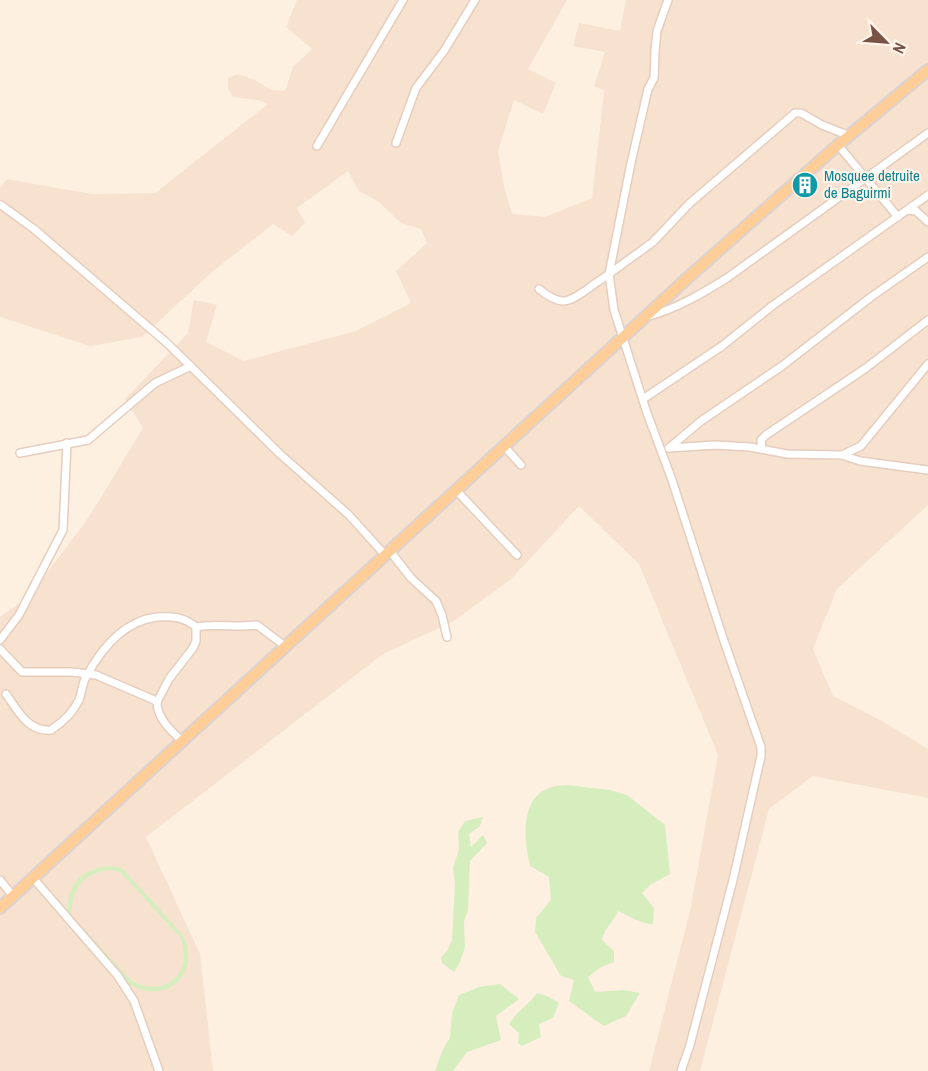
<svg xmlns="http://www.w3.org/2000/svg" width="928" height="1071" font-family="'Archivo Narrow',sans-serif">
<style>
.residential{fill:#f7e1cf}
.green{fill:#d6edbe;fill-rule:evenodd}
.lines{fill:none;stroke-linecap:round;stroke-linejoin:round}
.street-casing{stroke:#e6cdbe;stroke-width:10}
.primary-casing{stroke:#dcd2cf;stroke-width:14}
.street{stroke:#fff;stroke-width:7}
.primary{stroke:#ffcd98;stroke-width:10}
.labels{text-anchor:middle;stroke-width:4.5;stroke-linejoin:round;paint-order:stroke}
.culture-label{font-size:15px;fill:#0d838f;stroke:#fff4ea;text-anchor:start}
</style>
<rect width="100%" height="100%" fill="#fef0e1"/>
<!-- residential -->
<path class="residential" d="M 297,0 L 567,0 L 528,69 L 556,83 L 543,114 L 514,100 L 498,151 L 504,186 L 512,214 L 545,217 L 592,198 L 604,91 L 594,86 L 605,52 L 573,46 L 579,23 L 620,31 L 626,0 L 928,0 L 928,505 L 837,589 L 813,649 L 833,696 L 882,721 L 928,749 L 928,798 L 813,776 L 769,809 L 700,1071 L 649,1071 L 690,911 L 718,755 L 639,564 L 579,506 L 511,579 L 454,621 L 383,654 L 146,837 L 200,954 L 213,1071 L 0,1071 L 0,617 L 30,595 L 84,524 L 100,499 L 143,428 L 125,399 L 188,333 L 194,300 L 217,305 L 206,342 L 244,361 L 356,331 L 411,303 L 396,271 L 427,243 L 421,229 L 401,223 L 379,202 L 359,191 L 348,171 L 297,208 L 305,223 L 292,236 L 273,224 L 212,272 L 142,337 L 90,346 L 0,317 L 0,188 L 7,179 L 92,194 L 155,193 L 268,104 L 258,100 L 233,97 L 228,88 L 228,78 L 238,74 L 255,80 L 271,90 L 285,91 L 293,67 L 312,49 L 286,27 Z"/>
<!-- green -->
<g class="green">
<path d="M 566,785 L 610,790 L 627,795 L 665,825 L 670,874 L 650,885 L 642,893 L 654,908 L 653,924 C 640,924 630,916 618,911 C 614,921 603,930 602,940 L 614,951 L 614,962 L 601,967 L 588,977 L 595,992 L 624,990 L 640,993 L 626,1016 L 604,1026 L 569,1001 L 574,980 L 561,976 L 535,932 L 536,918 L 551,900 L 549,877 L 530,866 C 524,841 519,796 552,787 C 556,785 562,786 566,785 Z"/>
<path d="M 483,817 L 480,826 L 469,834 L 471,847 L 483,835 L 487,843 L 470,861 L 468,910 L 464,921 L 465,947 L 460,962 L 454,972 L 442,963 L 441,958 L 448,949 L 452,940 L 455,884 L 453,868 L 459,849 L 458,832 L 465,821 Z"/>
<path d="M 109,866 L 122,868 L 183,935 C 201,974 168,1005 130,985 L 68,918 C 65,887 78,870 109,866 ZM 109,870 L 120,872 L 180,937 C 195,972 166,999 132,981 L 72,916 C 70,890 83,873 109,870 Z"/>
<path d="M 500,984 L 519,999 L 496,1016 L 501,1040 L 467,1052 L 453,1071 L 435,1071 L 443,1049 L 450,1038 L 452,1013 L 459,995 L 479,987 Z"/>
<path d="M 537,993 L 547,996 L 559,1003 L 553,1018 L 539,1024 L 541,1037 L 522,1046 L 518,1043 L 519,1033 L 509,1024 C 517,1011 528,1006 537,993 Z"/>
</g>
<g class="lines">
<defs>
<g id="street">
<path d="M 396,143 L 416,88 L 444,51 L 475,0"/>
<path d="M 838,145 L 898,217"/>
<path d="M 317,146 L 403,0"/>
<path d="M 1,205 L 34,229 L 167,343 L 280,454 L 349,515 L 385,555"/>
<path d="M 908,210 L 916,211 L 928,222"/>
<path d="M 539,289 C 561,307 568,303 589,288 C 595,283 602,279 609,274 L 631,163 L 648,89 L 654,78 L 655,51 L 657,31 L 668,0"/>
<path d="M 649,316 C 676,309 703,293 727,278 L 928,133"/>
<path d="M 643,399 L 722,346 L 772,306 L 928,195"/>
<path d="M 504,446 L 521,465"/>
<path d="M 669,448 L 701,421 L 782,366 L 871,297 L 928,257"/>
<path d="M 669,448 L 715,445 L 750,447 L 787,454 L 842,455 L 860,461 L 928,470"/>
<path d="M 762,449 L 761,440 L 766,435 L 866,368 L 928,320"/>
<path d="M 20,453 L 88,440 L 155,383 L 191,366"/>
<path d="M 842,455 L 861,446 L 928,364"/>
<path d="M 456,490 L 517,555"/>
<path d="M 390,551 L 411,578 L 436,601 L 442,615 L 447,637"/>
<path d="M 196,627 C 217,623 237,628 257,625 L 285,646"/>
<path d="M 0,640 L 19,615 L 63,530 L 67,443"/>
<path d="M 0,649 L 22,672 L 72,672 L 96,675 L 152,699 L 157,702 C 157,718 171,731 182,741"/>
<path d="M 6,694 C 18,711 28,732 51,730 C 63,722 73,713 79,700 C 82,692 82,684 86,677 C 101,649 123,621 157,617 C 173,616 184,617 196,627 L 196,641 L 193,648 L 169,679 L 157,702"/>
<path d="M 33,878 L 118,976 L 134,1001 L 159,1071"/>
<path d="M 0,880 L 13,896"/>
<path d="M 681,1071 L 690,1045 L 733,880 L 761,756 L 761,747 L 723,638 L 672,480 L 647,413 L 614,310 L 609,274 L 653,242 L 690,203 L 795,113 L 801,113 L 822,125 L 850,136"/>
</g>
<path id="primary" d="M 0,908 L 692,274 L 838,145 L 928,70"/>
</defs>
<!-- street casing -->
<use href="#street" class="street-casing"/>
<!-- primary casing -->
<use href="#primary" class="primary-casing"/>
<!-- street -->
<use href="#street" class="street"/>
<!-- primary -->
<use href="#primary" class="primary"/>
</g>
<!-- icons -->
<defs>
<symbol id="building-disc" viewBox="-11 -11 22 22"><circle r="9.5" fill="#0f9aa8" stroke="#fff4ea"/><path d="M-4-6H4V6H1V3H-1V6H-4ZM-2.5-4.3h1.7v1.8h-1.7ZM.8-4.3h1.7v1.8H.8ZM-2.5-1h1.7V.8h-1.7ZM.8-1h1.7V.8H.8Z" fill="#fff"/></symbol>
</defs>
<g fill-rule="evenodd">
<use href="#building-disc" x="790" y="170" width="30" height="30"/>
</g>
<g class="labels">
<!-- culture labels -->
<g class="culture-label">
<text x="824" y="181">Mosquee detruite<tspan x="824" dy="17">de Baguirmi</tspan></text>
</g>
</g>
<!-- north arrow -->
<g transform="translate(886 42) rotate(115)" stroke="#fff4ea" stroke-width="4.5" paint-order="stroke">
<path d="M0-4.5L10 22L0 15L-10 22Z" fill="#785245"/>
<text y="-9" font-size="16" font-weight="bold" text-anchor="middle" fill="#785245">N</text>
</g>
</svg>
